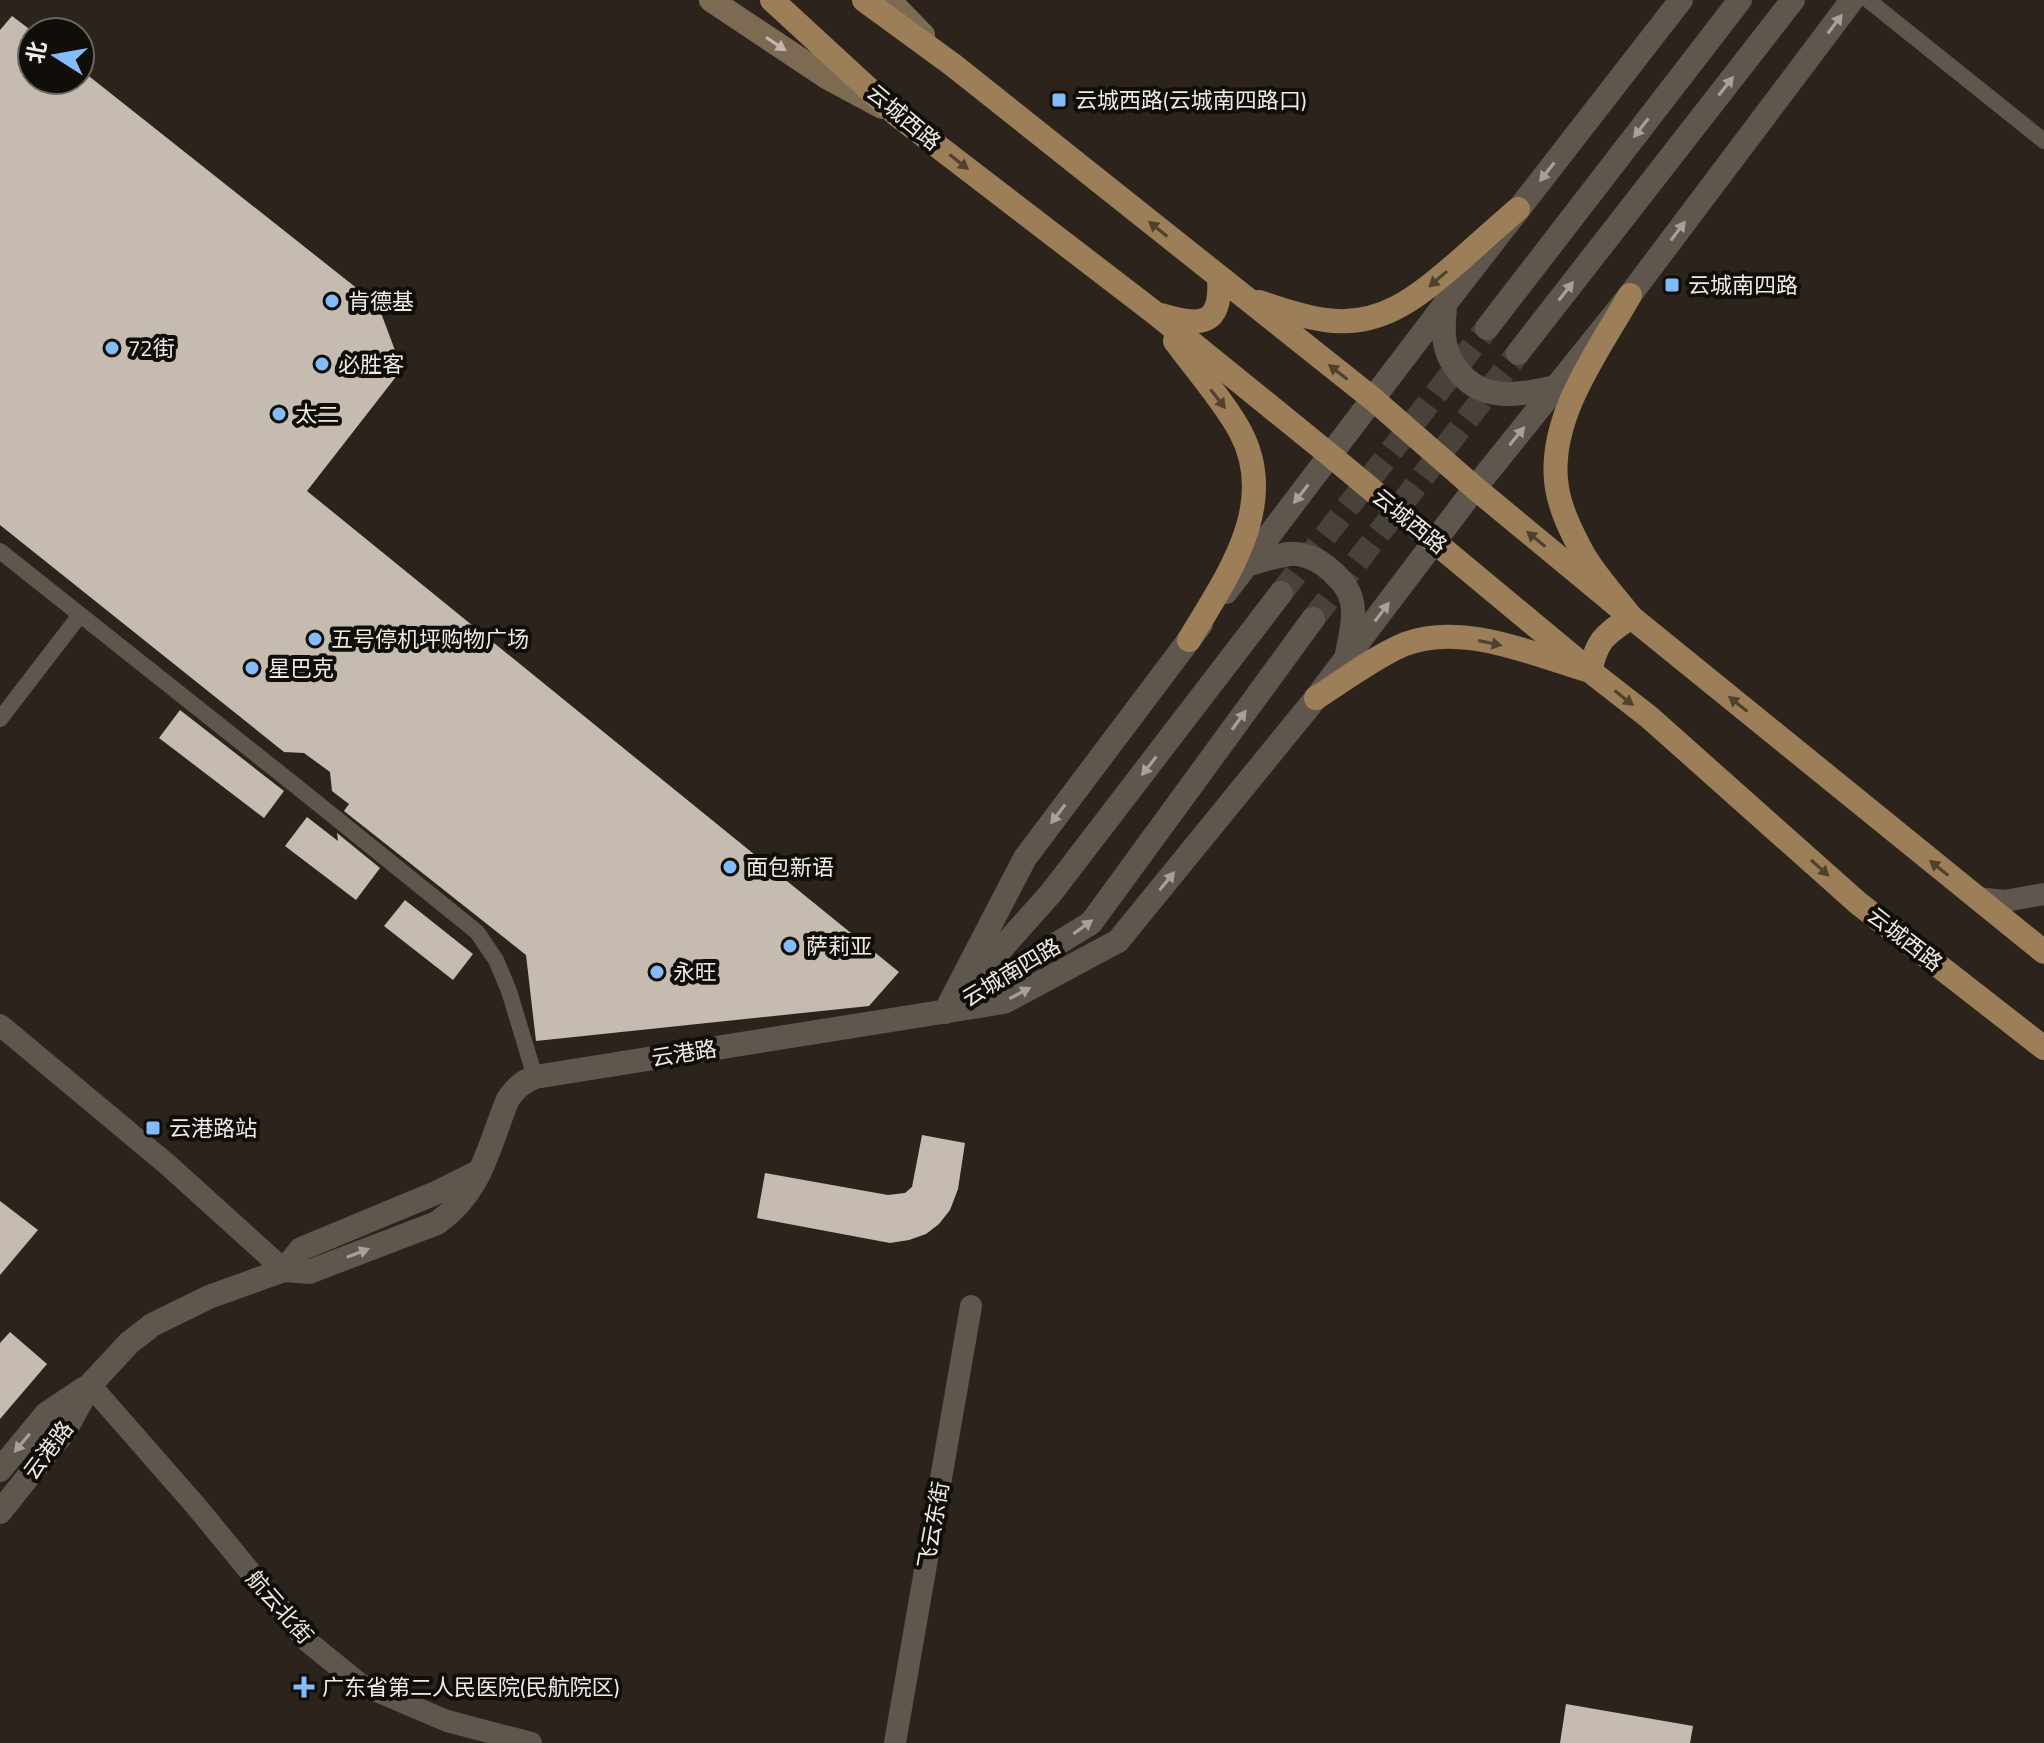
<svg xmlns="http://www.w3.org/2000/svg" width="2044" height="1743" font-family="'Titillium Web','Noto Sans SC',sans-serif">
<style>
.building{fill:#c5bbb1}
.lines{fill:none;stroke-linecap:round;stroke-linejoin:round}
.tertiary-tunnel{stroke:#49423a;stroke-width:24;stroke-dasharray:24 12;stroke-linecap:butt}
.pedestrian{stroke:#5f564d;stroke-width:16}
.minor{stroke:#5f564d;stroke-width:22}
.tertiary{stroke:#5f564d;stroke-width:24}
.secondary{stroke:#7d6a53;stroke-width:24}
.primary{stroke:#9c7f58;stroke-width:24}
.oneway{fill:#a8a09a}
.oneway2{fill:#c2b7ab}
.oneway3{fill:#50412d}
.poi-dot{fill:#83bcfa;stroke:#110e0a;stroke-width:3}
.labels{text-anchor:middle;stroke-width:8;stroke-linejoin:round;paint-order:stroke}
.poi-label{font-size:22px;fill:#f0ebe6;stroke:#110e0a;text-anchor:start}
.street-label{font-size:22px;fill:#f0ebe6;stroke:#110e0a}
</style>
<rect width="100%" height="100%" fill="#2c241c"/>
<!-- building -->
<g class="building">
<path d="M 12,16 L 32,31 L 32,80 L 80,80 L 80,69 L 378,305 L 402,369 L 307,491 L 899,972 L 869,1006 L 536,1041 L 526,955 L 344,811 L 349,804 L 332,791 L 330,772 L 304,753 L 284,752 L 0,525 L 0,30 Z"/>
<path d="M 180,710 L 284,791 L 264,818 L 159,738 Z"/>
<path d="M 307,817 L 338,841 L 337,833 L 380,868 L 356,900 L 285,846 Z"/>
<path d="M 405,900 L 473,954 L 453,980 L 384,926 Z"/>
<path d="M 922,1135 L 965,1143 L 958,1189 L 950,1210 L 939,1224 L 926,1234 L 909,1240 L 890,1243 L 757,1218 L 765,1173 L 888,1195 L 905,1193 L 912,1187 Z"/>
<path d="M 0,1201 L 38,1230 L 0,1275 Z"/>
<path d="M 10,1332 L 47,1364 L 0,1419 L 0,1343 Z"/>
<path d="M 1566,1704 L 1693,1726 L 1690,1743 L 1560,1743 Z"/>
</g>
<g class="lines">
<!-- tertiary-tunnel -->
<g class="tertiary-tunnel">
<path d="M 1281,593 L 1487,328"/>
<path d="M 1313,619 L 1518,353"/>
</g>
<!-- pedestrian -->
<g class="pedestrian">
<path d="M 1868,0 L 2044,141"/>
<path d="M 0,551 L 301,790 L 477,932 L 496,960 L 509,991 L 535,1077"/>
<path d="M 0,719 L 80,615"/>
</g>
<!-- minor -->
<g class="minor">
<path d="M 1977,898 L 2005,901 L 2044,894"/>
<path d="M 0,1025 L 168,1165 L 284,1270"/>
<path d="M 90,1385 L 196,1506 L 307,1641 L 360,1684 L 447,1721 L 531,1743"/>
<path d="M 895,1743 L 971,1306"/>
</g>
<!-- tertiary -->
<g class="tertiary">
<path d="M 1445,304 C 1445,314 1443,325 1444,336 C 1445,346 1448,357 1454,365 C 1478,403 1518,396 1556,387"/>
<path d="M 1487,328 L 1740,0"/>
<path d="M 1518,353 L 1793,0"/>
<path d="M 1246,565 C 1260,561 1275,556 1289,554 C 1301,553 1315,558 1324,565 C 1361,592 1355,614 1347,654"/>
<path d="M 1226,592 L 1445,304 L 1681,0"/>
<path d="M 968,986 L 1051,893 L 1281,593"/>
<path d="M 958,1004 L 1091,923 L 1313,619"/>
<path d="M 945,1012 L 1025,858 L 1201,624"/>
<path d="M 284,1270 L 301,1249 L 438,1192 L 480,1171"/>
<path d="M 0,1470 L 46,1414 L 85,1388"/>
<path d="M 0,1512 L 66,1429 L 90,1385 L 129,1343 L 152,1325 L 209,1297 L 284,1270 L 309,1272 L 437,1223 C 482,1192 488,1147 508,1099 C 516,1088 522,1082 535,1077 L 1004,1002 L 1118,941 L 1316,698 L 1475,488 L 1630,295 L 1852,0"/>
</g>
<!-- secondary -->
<g class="secondary">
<path d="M 711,0 L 828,78 L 882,107"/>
<path d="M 889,0 L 923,35"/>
</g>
<!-- primary -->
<g class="primary">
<path d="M 772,0 L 897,115 L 1155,313 L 1330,455 L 1590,671 L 1649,717 L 1858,903 L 2044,1048"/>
<path d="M 864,0 L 953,65 L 1373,399 L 1475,488 L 1631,617 L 2044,952"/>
<path d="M 1259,302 C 1280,309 1302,317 1325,320 C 1381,328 1417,297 1457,263 C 1477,245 1497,227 1518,209"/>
<path d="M 1161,315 C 1201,327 1222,326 1219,278"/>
<path d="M 1175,341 C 1196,370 1223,400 1240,431 C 1280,505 1226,578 1189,640"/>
<path d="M 1316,698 C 1343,681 1376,656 1405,644 C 1463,622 1535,655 1590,671 C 1598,638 1604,636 1631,617 C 1615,596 1591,571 1580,548 C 1569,527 1558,504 1556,480 C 1550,414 1599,350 1630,295"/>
</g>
</g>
<!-- one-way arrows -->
<defs><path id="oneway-solid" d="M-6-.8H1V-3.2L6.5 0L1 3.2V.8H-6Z" transform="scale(2)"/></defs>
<g class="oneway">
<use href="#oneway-solid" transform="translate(1835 24) rotate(-53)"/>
<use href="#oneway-solid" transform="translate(1726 86) rotate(-52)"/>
<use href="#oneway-solid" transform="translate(1641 128) rotate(128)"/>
<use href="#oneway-solid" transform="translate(1547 172) rotate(128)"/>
<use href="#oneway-solid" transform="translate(1678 231) rotate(-53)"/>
<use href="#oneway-solid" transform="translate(1566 291) rotate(-52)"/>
<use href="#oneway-solid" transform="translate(1517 436) rotate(-51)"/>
<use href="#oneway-solid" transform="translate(1301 494) rotate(128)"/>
<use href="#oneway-solid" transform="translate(1382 612) rotate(-53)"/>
<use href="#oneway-solid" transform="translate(1239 720) rotate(-54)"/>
<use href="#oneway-solid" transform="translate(1149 766) rotate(128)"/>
<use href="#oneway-solid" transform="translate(1058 814) rotate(127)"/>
<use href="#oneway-solid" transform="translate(1167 881) rotate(-51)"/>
<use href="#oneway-solid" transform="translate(1083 927) rotate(-36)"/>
<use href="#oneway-solid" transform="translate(1020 993) rotate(-28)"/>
<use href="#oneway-solid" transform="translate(358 1253) rotate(-21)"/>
<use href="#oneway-solid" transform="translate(22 1443) rotate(130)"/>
</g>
<use class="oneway2" href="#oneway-solid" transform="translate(776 44) rotate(34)"/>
<g class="oneway3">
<use href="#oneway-solid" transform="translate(959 162) rotate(38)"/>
<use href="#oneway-solid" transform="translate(1158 229) rotate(-141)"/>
<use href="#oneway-solid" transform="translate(1438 279) rotate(139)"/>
<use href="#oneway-solid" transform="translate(1338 372) rotate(-142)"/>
<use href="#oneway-solid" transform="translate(1218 399) rotate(52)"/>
<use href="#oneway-solid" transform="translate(1536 539) rotate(-141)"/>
<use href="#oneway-solid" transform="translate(1490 643) rotate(12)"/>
<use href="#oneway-solid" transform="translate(1624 698) rotate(38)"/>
<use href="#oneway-solid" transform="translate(1738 704) rotate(-141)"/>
<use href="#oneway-solid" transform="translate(1820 868) rotate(42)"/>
<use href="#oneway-solid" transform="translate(1939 868) rotate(-141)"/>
</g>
<!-- markers -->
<g class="poi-dot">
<rect x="1051" y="92" width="16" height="16" rx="4"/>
<rect x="1664" y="277" width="16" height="16" rx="4"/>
<circle cx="332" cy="301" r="8"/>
<circle cx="112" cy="348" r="8"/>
<circle cx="322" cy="364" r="8"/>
<circle cx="279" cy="414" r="8"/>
<circle cx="315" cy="639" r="8"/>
<circle cx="252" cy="668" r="8"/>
<circle cx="730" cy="867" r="8"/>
<circle cx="790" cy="946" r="8"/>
<circle cx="657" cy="972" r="8"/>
<rect x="145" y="1120" width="16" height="16" rx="4"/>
<path d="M300 1675h8v8h8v8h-8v8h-8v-8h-8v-8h8z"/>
</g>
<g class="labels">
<!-- poi labels -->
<g class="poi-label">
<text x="1075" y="108">云城西路(云城南四路口)</text>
<text x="1688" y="293">云城南四路</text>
<text x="348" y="309">肯德基</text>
<text x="128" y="356">72街</text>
<text x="338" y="372">必胜客</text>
<text x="295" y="422">太二</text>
<text x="331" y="647">五号停机坪购物广场</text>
<text x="268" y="676">星巴克</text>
<text x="746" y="875">面包新语</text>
<text x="806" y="954">萨莉亚</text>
<text x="673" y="980">永旺</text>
<text x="169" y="1136">云港路站</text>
<text x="322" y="1695">广东省第二人民医院(民航院区)</text>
</g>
<!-- street labels -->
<g class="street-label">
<text transform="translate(904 117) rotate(40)" y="8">云城西路</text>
<text transform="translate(1410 521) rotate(39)" y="8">云城西路</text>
<text transform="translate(1905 939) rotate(38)" y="8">云城西路</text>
<text transform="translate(1011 972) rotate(-31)" y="8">云城南四路</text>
<text transform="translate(684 1053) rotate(-9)" y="8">云港路</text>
<text transform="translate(48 1450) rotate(-53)" y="8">云港路</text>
<text transform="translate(933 1525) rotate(-80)" y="8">飞云东街</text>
<text transform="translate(280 1607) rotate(49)" y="8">航云北街</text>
</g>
</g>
<!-- north arrow -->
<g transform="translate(56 56) rotate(281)"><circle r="38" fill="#110e0a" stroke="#6a6662" stroke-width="2"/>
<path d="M0-6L14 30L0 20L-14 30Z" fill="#83bcfa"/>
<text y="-12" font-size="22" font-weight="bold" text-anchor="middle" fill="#f0ebe6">北</text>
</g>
</svg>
